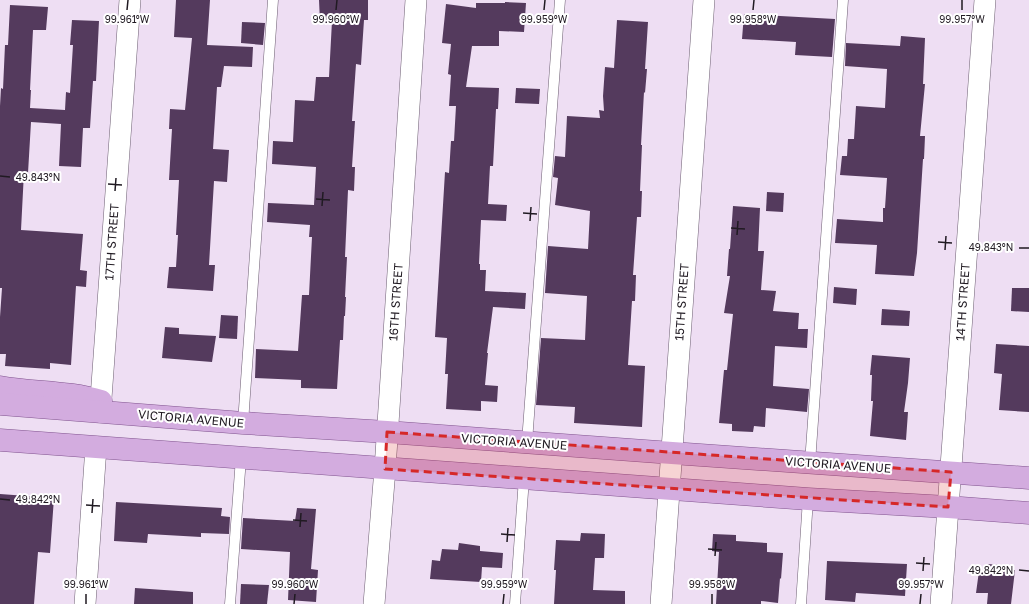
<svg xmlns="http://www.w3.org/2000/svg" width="1029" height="604" font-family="'Golos Text',sans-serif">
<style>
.building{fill:#543a5d}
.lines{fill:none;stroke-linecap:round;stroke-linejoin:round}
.lane-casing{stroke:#6d5f72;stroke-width:11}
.street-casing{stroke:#6d5f72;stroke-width:22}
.primary-casing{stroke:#81548f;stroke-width:23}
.lane{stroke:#fff;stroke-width:10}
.street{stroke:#fff;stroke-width:21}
.primary{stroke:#d3acdf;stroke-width:22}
.marked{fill:#d62828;fill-opacity:0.2;stroke:#d62828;stroke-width:3;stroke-dasharray:8 5;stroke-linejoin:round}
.ticks{fill:none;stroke:#201a22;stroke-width:1.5}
.labels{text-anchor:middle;stroke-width:4;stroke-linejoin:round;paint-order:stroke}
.street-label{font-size:12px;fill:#201a22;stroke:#fff}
.ticks-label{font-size:10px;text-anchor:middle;fill:#201a22;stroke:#fff;stroke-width:4;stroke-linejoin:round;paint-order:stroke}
</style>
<rect width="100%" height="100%" fill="#eedef3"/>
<!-- building -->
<g class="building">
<path d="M 176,0 L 210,0 L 207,45 L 253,47 L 252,67 L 224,66 L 221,87 L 217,87 L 213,149 L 229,150 L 227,182 L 214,181 L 209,265 L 215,265 L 213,291 L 167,288 L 169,267 L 176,267 L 178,235 L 176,235 L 179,180 L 169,180 L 172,129 L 169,129 L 170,109 L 185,110 L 192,38 L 174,37 Z"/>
<path d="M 319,0 L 368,0 L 368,20 L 364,20 L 361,65 L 356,64 L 352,121 L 355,121 L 352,167 L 355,167 L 354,191 L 348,190 L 345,257 L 347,257 L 345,297 L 346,297 L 345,316 L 344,316 L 343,340 L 340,340 L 337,389 L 301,388 L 301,380 L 255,378 L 256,349 L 298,351 L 302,295 L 309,295 L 312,237 L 309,237 L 310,225 L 267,222 L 268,203 L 314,205 L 316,167 L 272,164 L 273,141 L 293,142 L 295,100 L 314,101 L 316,77 L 329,77 L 332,21 L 320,22 Z"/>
<path d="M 505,2 L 526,3 L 524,32 L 499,31 L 499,46 L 472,46 L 466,87 L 499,88 L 498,109 L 496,109 L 493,166 L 490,166 L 488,204 L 507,205 L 506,221 L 481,220 L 479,264 L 480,264 L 480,270 L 486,270 L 485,291 L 526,293 L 525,309 L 493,307 L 487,353 L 488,353 L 485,385 L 498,386 L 497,402 L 481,401 L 481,411 L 446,409 L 448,374 L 445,374 L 447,338 L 435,337 L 445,172 L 449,173 L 451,141 L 454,141 L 456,106 L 449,106 L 451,75 L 448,74 L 451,44 L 442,43 L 446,4 L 476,8 L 476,3 L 505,3 Z"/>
<path d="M 10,5 L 48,7 L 46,30 L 33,30 L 30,90 L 31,90 L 30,108 L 65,110 L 66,92 L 70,93 L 73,45 L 70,45 L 72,20 L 99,21 L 96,81 L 93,81 L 90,128 L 83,128 L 81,167 L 59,166 L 61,124 L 31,122 L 28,173 L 24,172 L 21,230 L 83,234 L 80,270 L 87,271 L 86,287 L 76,286 L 71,365 L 50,363 L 50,369 L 5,366 L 6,354 L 0,354 L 0,317 L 2,288 L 0,288 L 0,106 L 1,88 L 3,89 L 5,45 L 8,45 Z"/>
<path d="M 744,14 L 835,19 L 832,57 L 795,55 L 796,42 L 742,39 Z"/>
<path d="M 617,20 L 648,22 L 645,69 L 647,69 L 645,93 L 644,92 L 641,145 L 642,145 L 640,191 L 642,191 L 641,217 L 637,217 L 633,275 L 636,275 L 635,301 L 632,301 L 628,365 L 645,366 L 642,427 L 574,423 L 575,407 L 536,405 L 541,338 L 585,340 L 587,296 L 545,293 L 548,246 L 588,249 L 590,211 L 555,205 L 558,178 L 553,177 L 555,156 L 565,157 L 567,116 L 600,118 L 599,110 L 604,111 L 603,96 L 605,67 L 614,68 Z"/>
<path d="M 242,22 L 265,23 L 263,45 L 241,43 Z"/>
<path d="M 901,36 L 925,38 L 923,84 L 925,84 L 920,136 L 925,136 L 924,159 L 923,159 L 917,253 L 914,276 L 875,274 L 877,245 L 835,243 L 837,219 L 883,222 L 883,208 L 885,208 L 887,178 L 840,175 L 842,156 L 847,156 L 848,139 L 854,139 L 856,106 L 885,108 L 887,69 L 845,66 L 846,43 L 900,46 Z"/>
<path d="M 516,88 L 540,89 L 539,104 L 515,103 Z"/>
<path d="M 767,192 L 784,193 L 783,212 L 766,211 Z"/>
<path d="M 733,206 L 760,208 L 758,251 L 764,251 L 761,290 L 776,291 L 773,311 L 799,313 L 798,329 L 808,329 L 807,348 L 775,346 L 773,386 L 809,389 L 807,412 L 766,408 L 765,427 L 754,426 L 753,432 L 732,431 L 732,424 L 719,423 L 724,370 L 727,370 L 733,314 L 724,313 L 730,276 L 727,276 L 729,249 L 730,249 Z"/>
<path d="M 834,287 L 857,289 L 856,305 L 833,303 Z"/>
<path d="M 1012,288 L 1029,288 L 1029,312 L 1011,311 Z"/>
<path d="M 882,309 L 910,311 L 909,326 L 881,325 Z"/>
<path d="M 221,315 L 238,316 L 237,339 L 219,338 Z"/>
<path d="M 165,327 L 179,328 L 179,334 L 216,336 L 212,362 L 162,358 Z"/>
<path d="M 996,344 L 1029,346 L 1029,412 L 999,410 L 1002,374 L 994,373 Z"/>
<path d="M 872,355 L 910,358 L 908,383 L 904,412 L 908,412 L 906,440 L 870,436 L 873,401 L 871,401 L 872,375 L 870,375 Z"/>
<path d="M 0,494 L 54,498 L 50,553 L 38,552 L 34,604 L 0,604 Z"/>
<path d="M 116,502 L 222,508 L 221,516 L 230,517 L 229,534 L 201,533 L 201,537 L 148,534 L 147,543 L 114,541 Z"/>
<path d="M 297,508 L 316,509 L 311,569 L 318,570 L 316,602 L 288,600 L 290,552 L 241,549 L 243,518 L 295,521 Z"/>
<path d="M 581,533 L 605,534 L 604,558 L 595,558 L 593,590 L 625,591 L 625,604 L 554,604 L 556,570 L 554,570 L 556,540 L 580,541 Z"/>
<path d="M 713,534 L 736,535 L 736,541 L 767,543 L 767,552 L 783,553 L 781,579 L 780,578 L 778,603 L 761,601 L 761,604 L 716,604 L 719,552 L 712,551 Z"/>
<path d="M 459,543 L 480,546 L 480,551 L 503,553 L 502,568 L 482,567 L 481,582 L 430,579 L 432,560 L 440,561 L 442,549 L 458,550 Z"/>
<path d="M 827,561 L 907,564 L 905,596 L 856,593 L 855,602 L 825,600 Z"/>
<path d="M 988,564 L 1009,566 L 1009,570 L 1015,570 L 1011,604 L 987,604 L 988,593 L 976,593 L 979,571 L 987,572 Z"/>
<path d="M 241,584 L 269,585 L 267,604 L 240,604 Z"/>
<path d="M 135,588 L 193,592 L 193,604 L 134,604 Z"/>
</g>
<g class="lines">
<defs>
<g id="lane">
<path d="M 243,423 L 273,0"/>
<path d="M 527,442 L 560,0"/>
<path d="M 810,463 L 843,0"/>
<path d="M 230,604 L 241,458"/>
<path d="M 515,604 L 524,478"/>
<path d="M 801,604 L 808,499"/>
</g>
<g id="street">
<path d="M 100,412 L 130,0"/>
<path d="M 85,604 L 96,447"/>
<path d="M 374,604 L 385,469 L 416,0"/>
<path d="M 661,604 L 704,0"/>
<path d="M 941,604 L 985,0"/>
</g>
<g id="primary">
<path d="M 0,387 C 34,393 68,391 101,401"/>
<path d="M 0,404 L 243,423 L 387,432 L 672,453 L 1029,478"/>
<path d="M 0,440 L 808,499 L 948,507 L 1029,513"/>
</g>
</defs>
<!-- lane casing -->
<use href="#lane" class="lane-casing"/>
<!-- street casing -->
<use href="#street" class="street-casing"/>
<!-- primary casing -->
<use href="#primary" class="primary-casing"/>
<!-- lane -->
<use href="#lane" class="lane"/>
<!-- street -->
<use href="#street" class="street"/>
<!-- primary -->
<use href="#primary" class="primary"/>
</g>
<!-- marked area -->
<path class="marked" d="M 387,432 L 951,472 L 948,507 L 385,469 Z"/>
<!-- ticks -->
<path class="ticks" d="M 127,10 L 128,0M 336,10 L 337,0M 544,10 L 545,0M 753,10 L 754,0M 962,10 L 962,0M 0,176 L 10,177M 108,184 L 122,185M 115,191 L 116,178M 316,199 L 330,200M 322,206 L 323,192M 523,213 L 537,214M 530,221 L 531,207M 731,228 L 745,229M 737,235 L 738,221M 938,242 L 952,243M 1019,248 L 1029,248M 945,250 L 946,236M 0,499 L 10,500M 86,505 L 100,506M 92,513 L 93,499M 293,520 L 307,521M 300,527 L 301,513M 501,534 L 515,535M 507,542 L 508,528M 708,549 L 722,550M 715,556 L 716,542M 916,563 L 930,564M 1019,570 L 1029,571M 923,571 L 924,557M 86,604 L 86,594M 294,604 L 295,594M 503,604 L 504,594M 712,604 L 712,594M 920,604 L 921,594"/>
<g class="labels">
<!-- street labels -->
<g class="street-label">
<text transform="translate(112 242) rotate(-86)" y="4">17TH STREET</text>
<text transform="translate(396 302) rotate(-86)" y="4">16TH STREET</text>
<text transform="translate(682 302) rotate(-86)" y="4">15TH STREET</text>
<text transform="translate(963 302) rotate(-86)" y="4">14TH STREET</text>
<text transform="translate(191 419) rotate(5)" y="4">VICTORIA AVENUE</text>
<text transform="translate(514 442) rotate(4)" y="4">VICTORIA AVENUE</text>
<text transform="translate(838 465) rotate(4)" y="4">VICTORIA AVENUE</text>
</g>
</g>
<g class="ticks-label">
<text x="127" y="23">99.961°W</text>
<text x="336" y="23">99.960°W</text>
<text x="544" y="23">99.959°W</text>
<text x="753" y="23">99.958°W</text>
<text x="962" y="23">99.957°W</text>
<text x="38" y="181">49.843°N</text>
<text x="991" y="251">49.843°N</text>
<text x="38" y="503">49.842°N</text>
<text x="991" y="574">49.842°N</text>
<text x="86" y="588">99.961°W</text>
<text x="295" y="588">99.960°W</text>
<text x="504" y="588">99.959°W</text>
<text x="712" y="588">99.958°W</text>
<text x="921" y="588">99.957°W</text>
</g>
</svg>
